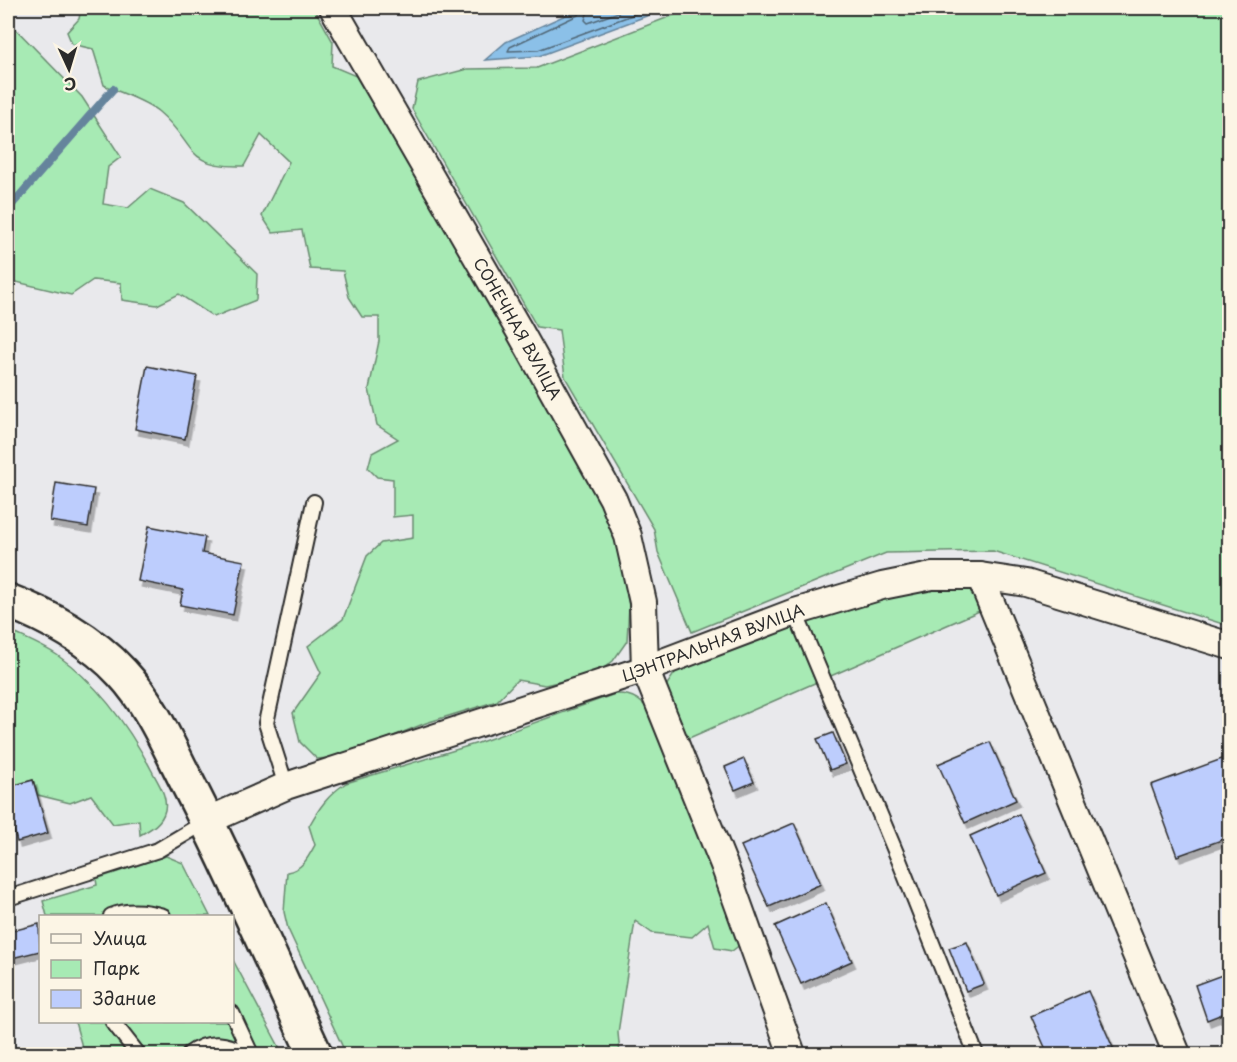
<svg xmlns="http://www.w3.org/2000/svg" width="1237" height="1062" font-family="'Playpen Sans',sans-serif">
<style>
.green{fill:#a7eab4;stroke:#698a70;stroke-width:1.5}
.water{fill:#8bc0e8;stroke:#65849c;stroke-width:1.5}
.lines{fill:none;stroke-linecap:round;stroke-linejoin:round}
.shore{stroke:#516777;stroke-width:1.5}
.stream{stroke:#65849c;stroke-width:8}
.building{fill:#bdcdfd;stroke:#2b2b2b;stroke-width:1.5;filter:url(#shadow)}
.lane-casing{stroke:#2b2b2b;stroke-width:18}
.street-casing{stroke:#2b2b2b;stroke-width:30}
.secondary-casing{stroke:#2b2b2b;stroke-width:38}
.lane{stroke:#fcf5e5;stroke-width:14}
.street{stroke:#fcf5e5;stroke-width:26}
.secondary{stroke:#fcf5e5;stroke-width:33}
.labels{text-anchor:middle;stroke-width:4.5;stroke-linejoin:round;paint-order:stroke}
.street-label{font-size:16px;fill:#2b2b2b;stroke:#fcf5e5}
</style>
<defs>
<filter id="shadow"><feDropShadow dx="3.5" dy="6" stdDeviation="0" flood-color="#0004"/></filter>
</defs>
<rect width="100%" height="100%" fill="#e9e9ec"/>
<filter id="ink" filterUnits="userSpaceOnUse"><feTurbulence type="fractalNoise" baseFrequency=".0167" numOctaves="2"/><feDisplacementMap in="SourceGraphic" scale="12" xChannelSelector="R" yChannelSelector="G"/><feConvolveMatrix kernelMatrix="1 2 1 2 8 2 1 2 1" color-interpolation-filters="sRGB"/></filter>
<g filter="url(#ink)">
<!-- green -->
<g class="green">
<path d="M 81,8 L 314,8 L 333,42 L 332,66 L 356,76 L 510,338 L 602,504 L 617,542 L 629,606 L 627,641 L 613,661 L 597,673 L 545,685 L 517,680 L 497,701 L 426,723 L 341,757 L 317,759 L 300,742 L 293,713 L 321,673 L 308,646 L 343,619 L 367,556 L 381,543 L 413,538 L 413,515 L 393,517 L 393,479 L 377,477 L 368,468 L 372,453 L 398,439 L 377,425 L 369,389 L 379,341 L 379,317 L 362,317 L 349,297 L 343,271 L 310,269 L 302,230 L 273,233 L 262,216 L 289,162 L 261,135 L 244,166 C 183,168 196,143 159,112 C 145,100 120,93 104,85 L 93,49 L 72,44 L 67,32 L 79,19 Z"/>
<path d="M 692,8 L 1229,8 L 1229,626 L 993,551 L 886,553 L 692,632 L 658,552 L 654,529 L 565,377 L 559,330 L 537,327 L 412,109 L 418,82 L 467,69 L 537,68 Z"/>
<path d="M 8,21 L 82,97 L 121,157 L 108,167 L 103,204 L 128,208 L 150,189 L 184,203 L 257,274 L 256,300 L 214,317 L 179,294 L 157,305 L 122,300 L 121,283 L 93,280 L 71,295 L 8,280 Z"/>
<path d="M 935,588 L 978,589 L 986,608 L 680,742 L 664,689 L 676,671 L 686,664 L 885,596 Z"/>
<path d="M 8,630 C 24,638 42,645 57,655 C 98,684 129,727 152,771 C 158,783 168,796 165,810 C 162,823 151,829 140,835 L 139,820 L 113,824 L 91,795 L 70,803 L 38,795 L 33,780 L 8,787 Z"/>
<path d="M 615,694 C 633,693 642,701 653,715 L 741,944 L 732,951 L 715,948 L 708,923 L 692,937 L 652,933 L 635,921 L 618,1033 L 620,1054 L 346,1054 L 288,929 L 284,912 L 287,872 C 302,870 308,858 315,845 L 309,826 C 319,808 328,795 346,783 L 478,743 Z"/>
<path d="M 166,856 L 183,863 L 210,916 L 47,916 L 43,901 L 97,885 L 96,879 Z"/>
<path d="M 233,960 L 283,1054 L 84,1054 L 75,1022 L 232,1022 Z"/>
</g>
<!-- water -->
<path class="water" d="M 581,8 L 668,8 L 539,56 L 485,60 L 506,42 Z"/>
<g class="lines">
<!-- shore -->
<g class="shore">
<path d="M 581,8 L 578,15 L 510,47 L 508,51 L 538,50 L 651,8"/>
<path d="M 589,8 L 585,20 L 588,23 L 630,8"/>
</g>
<!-- stream -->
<path class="stream" d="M 8,209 L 113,89"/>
</g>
<!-- building -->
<g class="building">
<path d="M 147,366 L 197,376 L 185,439 L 135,429 Z"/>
<path d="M 56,483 L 94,489 L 88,527 L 50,521 Z"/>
<path d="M 149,526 L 205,537 L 202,553 L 244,561 L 233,615 L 180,605 L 183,590 L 138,581 Z"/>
<path d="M 833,733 L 846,764 L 830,770 L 817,739 Z"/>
<path d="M 990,742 L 1016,800 L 965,823 L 938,764 Z"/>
<path d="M 1230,756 L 1230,837 L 1177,856 L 1151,785 Z"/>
<path d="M 744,759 L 754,782 L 735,790 L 725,767 Z"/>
<path d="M 33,780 L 48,833 L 17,842 L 8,809 L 8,787 Z"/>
<path d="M 1019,814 L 1046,873 L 996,895 L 970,836 Z"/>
<path d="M 794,823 L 821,884 L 769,907 L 741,846 Z"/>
<path d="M 826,903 L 852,961 L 801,984 L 775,926 Z"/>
<path d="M 39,924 L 40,951 L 8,959 L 8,932 Z"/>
<path d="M 967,942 L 984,984 L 966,991 L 949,948 Z"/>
<path d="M 1230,972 L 1230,1011 L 1207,1020 L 1195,985 Z"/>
<path d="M 1088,991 L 1114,1050 L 1103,1054 L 1048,1054 L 1031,1016 Z"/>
</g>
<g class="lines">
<defs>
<g id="lane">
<path d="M 795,612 L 899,860 L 976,1054"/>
<path d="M 286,786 L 266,723 L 314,502"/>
<path d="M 8,898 L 158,850 L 207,821"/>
<path d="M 111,916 C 128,909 146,911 163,916"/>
<path d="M 232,1013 L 251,1054"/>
<path d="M 113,1022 L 138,1054"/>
<path d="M 189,1054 C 209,1039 227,1043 247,1054"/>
</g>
<g id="street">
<path id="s1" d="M 333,8 L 519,330 L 613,499 L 628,536 L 643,602 L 645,669 L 724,865 L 792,1054"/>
<path d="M 980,576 L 1177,1054"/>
<path id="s2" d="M 207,821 L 286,786 L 645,669 L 795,612 L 882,586 L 932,576 L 980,576 L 1026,583 L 1230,646"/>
</g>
<path id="secondary" d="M 8,601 C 48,616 93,641 122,673 C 151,704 168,745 187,782 C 233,871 273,964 315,1054"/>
</defs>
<!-- lane casing -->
<use href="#lane" class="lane-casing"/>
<!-- street casing -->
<use href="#street" class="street-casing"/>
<!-- secondary casing -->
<use href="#secondary" class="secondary-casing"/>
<!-- lane -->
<use href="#lane" class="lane"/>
<!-- street -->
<use href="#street" class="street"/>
<!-- secondary -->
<use href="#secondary" class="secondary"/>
</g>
</g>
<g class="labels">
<!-- street labels -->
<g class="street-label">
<text dy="6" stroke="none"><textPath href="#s1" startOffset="370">СОНЕЧНАЯ ВУЛІЦА</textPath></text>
<text dy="6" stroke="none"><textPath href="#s2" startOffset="537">ЦЭНТРАЛЬНАЯ ВУЛІЦА</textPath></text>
</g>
</g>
<!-- margin -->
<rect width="1237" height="1062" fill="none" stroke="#fcf5e5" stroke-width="30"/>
<rect x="15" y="15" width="1207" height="1032" fill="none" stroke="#2b2b2b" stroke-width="2" filter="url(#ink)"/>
<!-- legend -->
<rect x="39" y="915" width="195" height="108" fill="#fcf5e5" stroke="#a8a49b" stroke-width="1.5"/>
<rect x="51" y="934" width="30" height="9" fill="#fcf5e5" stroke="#a8a49b" stroke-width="1.5"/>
<text x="93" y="945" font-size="18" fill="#2b2b2b">Улица</text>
<rect x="51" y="960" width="30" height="18" fill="#a7eab4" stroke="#a8a49b" stroke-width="1.5"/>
<text x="93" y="975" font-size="18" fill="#2b2b2b">Парк</text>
<rect x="51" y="990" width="30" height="18" fill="#bdcdfd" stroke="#a8a49b" stroke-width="1.5"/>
<text x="93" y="1005" font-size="18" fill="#2b2b2b">Здание</text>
<!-- north arrow -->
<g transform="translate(69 69) rotate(176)" stroke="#fcf5e5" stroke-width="4.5" paint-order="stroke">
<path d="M0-4.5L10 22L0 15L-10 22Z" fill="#2b2b2b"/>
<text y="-9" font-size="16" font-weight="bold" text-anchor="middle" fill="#2b2b2b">С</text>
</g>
</svg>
